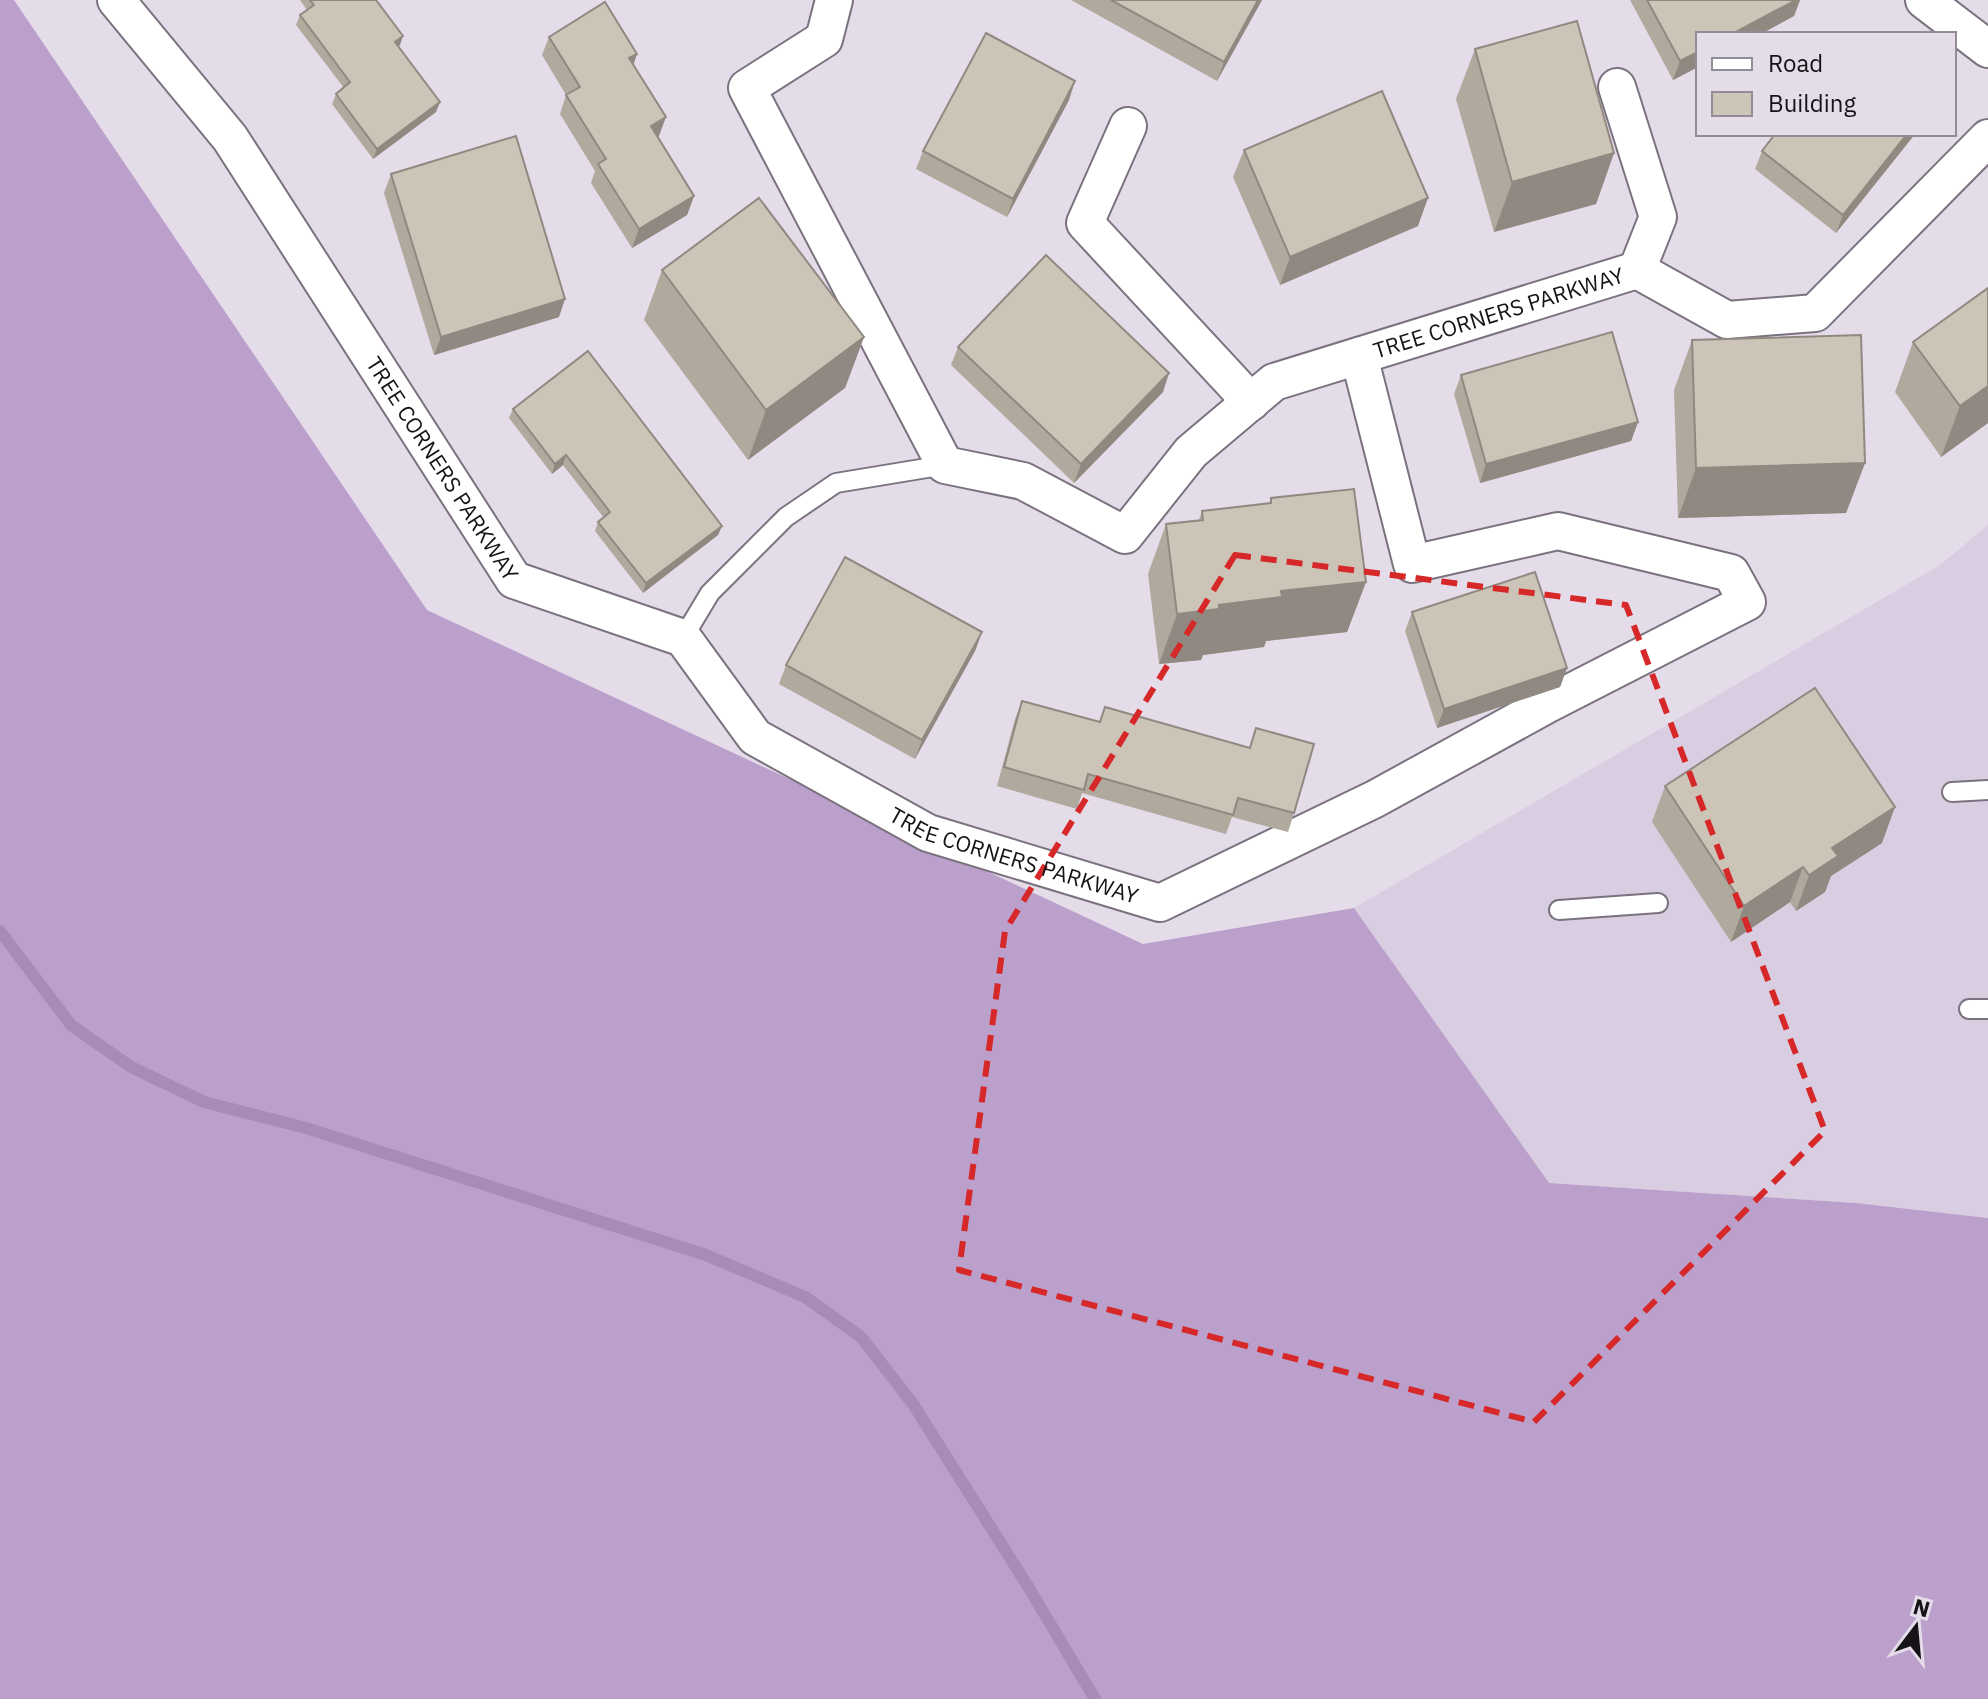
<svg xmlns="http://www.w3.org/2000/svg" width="1988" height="1699" font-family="'IBM Plex Sans',sans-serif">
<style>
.built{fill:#d9cde1}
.forest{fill:#bca0cc}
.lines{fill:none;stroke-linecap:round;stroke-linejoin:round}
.stream{stroke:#a78cb7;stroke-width:12}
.lane-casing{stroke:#7a727e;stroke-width:22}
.street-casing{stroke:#7a727e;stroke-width:40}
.lane{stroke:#fff;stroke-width:18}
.street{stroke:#fff;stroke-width:36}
.wall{fill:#b0a99e}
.shaded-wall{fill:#908981}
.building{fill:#cdc4b8;stroke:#908981;stroke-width:2}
.marked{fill:none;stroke:#d62828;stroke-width:6;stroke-dasharray:16 10;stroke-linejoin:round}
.labels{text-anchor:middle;stroke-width:8;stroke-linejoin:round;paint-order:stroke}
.street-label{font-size:22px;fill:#161317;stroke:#e5dcea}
</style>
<rect width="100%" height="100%" fill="#e5dcea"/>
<!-- built -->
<path class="built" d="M 1988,525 L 1988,1218 L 1856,1203 L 1549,1183 L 1354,908 L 1940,565 Z"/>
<!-- forest -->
<path class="forest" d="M 0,0 L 14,0 L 427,610 L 1143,944 L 1354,908 L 1549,1183 L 1856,1203 L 1988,1218 L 1988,1699 L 0,1699 Z"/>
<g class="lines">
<!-- stream -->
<path class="stream" d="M 0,931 L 71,1025 L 131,1067 L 204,1102 L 306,1128 L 706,1255 L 805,1297 L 861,1337 L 913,1404 L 1029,1588 L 1095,1699"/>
<defs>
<g id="lane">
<path d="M 683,638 L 710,593 L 786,517 L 836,483 L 945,465"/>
<path d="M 1952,792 L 1988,790"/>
<path d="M 1559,910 L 1658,903"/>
<path d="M 1969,1009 L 1988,1009"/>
</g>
<g id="street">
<path id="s1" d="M 116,0 L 230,138 L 514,580 L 683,638 L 755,737 L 928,833 L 1160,903 L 1375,799 L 1548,704 L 1747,602 L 1731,573 L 1558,531 L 1412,564 L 1359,356"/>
<path id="s2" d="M 834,0 L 824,39 L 747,88 L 945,465 L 1023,481 L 1125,535 L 1191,452 L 1274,382 L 1637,270 L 1727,320 L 1815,313 L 1988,138"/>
<path d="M 1924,0 L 1988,49"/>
<path d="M 1617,87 L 1658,217 L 1637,270"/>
<path d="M 1128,126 L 1085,223 L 1251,402"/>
</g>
</defs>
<!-- lane casing -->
<use href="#lane" class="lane-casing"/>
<!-- street casing -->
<use href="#street" class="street-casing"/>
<!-- lane -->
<use href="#lane" class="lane"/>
<!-- street -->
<use href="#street" class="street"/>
</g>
<!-- wall -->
<g class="wall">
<path d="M 300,0 L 376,0 L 400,45 L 398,46 L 436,112 L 373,159 L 332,104 L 336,94 L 344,88 L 296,25 L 300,15 L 307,10 Z"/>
<path d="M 1071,0 L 1262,0 L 1217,81 Z"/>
<path d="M 1630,0 L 1800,0 L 1794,16 L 1698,34 L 1698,67 L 1673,80 Z"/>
<path d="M 549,37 L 633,65 L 659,136 L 657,137 L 694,196 L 687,215 L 632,248 L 591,183 L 595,171 L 560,114 L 566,95 L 542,55 Z"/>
<path d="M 1475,49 L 1614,153 L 1596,204 L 1494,232 L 1456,99 Z"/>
<path d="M 1069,100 L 1007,217 L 916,169 L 923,151 Z"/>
<path d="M 1915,134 L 1836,233 L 1755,169 L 1762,151 Z"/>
<path d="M 1244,150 L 1418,226 L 1280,285 L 1233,177 Z"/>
<path d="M 391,174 L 559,317 L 434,355 L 384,193 Z"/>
<path d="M 662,270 L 864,337 L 845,388 L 748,460 L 644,320 Z"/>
<path d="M 1692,340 L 1865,463 L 1846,513 L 1678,518 L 1674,390 Z"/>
<path d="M 1913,342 L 1988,423 L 1941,457 L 1895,392 Z"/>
<path d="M 958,347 L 1163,392 L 1074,483 L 951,365 Z"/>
<path d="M 1461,375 L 1638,422 L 1631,441 L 1480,483 L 1454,394 Z"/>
<path d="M 513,409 L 722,526 L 718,535 L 643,593 L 595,531 L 598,522 L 604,518 L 563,465 L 552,474 L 509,418 Z"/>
<path d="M 1271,498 L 1366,582 L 1347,632 L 1266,641 L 1264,647 L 1203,655 L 1201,660 L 1159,664 L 1148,574 L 1166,524 L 1199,520 L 1202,511 L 1269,504 Z"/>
<path d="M 1412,612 L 1567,668 L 1560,687 L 1437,728 L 1405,631 Z"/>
<path d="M 982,632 L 975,651 L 915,759 L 779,684 L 786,665 Z"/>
<path d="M 1022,701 L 1099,722 L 1105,707 L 1249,748 L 1256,728 L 1294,813 L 1288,832 L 1232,817 L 1226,834 L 1082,793 L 1077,809 L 997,786 L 1015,719 Z"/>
<path d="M 1665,786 L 1882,843 L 1831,876 L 1825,892 L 1796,911 L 1790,902 L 1731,942 L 1652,822 Z"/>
</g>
<!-- shaded-wall -->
<g class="shaded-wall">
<path d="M 1258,0 L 1262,0 L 1217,81 L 1224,62 Z"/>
<path d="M 1796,0 L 1800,0 L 1794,16 L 1761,34 L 1732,34 Z"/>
<path d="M 403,36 L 400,45 L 391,51 L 395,42 Z"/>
<path d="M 1698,52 L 1698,67 L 1673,80 L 1680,61 Z"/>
<path d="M 637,54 L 631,72 L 629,58 Z"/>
<path d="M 1075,81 L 1069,100 L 1007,217 L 1013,199 Z"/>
<path d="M 440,102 L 436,112 L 373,159 L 377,149 Z"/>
<path d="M 666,117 L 659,136 L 644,145 L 651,126 Z"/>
<path d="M 1907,134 L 1915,134 L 1836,233 L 1843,215 Z"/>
<path d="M 1614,153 L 1596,204 L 1494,232 L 1512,182 Z"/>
<path d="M 694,196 L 687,215 L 632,248 L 639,229 Z"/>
<path d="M 1428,198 L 1418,226 L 1280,285 L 1290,257 Z"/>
<path d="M 565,299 L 559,317 L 434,355 L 441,337 Z"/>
<path d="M 864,337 L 845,388 L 748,460 L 766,410 Z"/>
<path d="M 1169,373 L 1163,392 L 1074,483 L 1081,464 Z"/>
<path d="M 1988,386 L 1988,423 L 1941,457 L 1960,406 Z"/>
<path d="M 1638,422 L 1631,441 L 1480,483 L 1486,464 Z"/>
<path d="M 566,455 L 563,465 L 552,474 L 555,464 Z"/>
<path d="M 1865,463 L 1846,513 L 1678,518 L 1696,468 Z"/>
<path d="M 722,526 L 718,535 L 643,593 L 646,583 Z"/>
<path d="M 1366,582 L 1347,632 L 1266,641 L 1264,647 L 1203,655 L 1201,660 L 1159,664 L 1177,614 L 1281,591 Z"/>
<path d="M 982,632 L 975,651 L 915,759 L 922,740 Z"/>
<path d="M 1567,668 L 1560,687 L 1437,728 L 1444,709 Z"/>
<path d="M 1895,807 L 1882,843 L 1831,876 L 1825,892 L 1796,911 L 1809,875 L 1832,848 Z"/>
<path d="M 1803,867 L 1790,902 L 1731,942 L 1744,906 Z"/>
</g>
<!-- building -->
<g class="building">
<path d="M 310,0 L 376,0 L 403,36 L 395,42 L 440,102 L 377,149 L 336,94 L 350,82 L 300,15 L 314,5 Z"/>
<path d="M 1111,0 L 1258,0 L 1224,62 Z"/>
<path d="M 1647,0 L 1796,0 L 1732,34 L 1698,34 L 1698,52 L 1680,61 Z"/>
<path d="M 605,2 L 637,54 L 629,58 L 666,117 L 651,126 L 694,196 L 639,229 L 598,164 L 606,159 L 566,95 L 580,87 L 549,37 Z"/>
<path d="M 1577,21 L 1614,153 L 1512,182 L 1475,49 Z"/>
<path d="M 986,33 L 1075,81 L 1013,199 L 923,151 Z"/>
<path d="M 1382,91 L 1428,198 L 1290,257 L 1244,150 Z"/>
<path d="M 1775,134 L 1907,134 L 1843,215 L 1762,151 Z"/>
<path d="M 516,136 L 565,299 L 441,337 L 391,174 Z"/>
<path d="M 759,198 L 864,337 L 766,410 L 662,270 Z"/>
<path d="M 1046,255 L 1169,373 L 1081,464 L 958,347 Z"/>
<path d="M 1988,288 L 1988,386 L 1960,406 L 1913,342 Z"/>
<path d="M 1612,332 L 1638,422 L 1486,464 L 1461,375 Z"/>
<path d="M 1861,335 L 1865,463 L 1696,468 L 1692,340 Z"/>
<path d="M 588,351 L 722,526 L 646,583 L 598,522 L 610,512 L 566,455 L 555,464 L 513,409 Z"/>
<path d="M 1354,489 L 1366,582 L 1281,591 L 1282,597 L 1219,605 L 1219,609 L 1177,614 L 1166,524 L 1203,520 L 1202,511 L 1271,503 L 1271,498 Z"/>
<path d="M 845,557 L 982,632 L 922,740 L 786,665 Z"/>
<path d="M 1535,572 L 1567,668 L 1444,709 L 1412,612 Z"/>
<path d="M 1815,688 L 1895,807 L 1832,848 L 1838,856 L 1809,875 L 1803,867 L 1744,906 L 1665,786 Z"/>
<path d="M 1022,701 L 1100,722 L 1105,707 L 1250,748 L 1256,728 L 1314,744 L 1294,813 L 1238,798 L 1233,815 L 1088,774 L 1084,790 L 1004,767 Z"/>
</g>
<!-- marked area -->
<path class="marked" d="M 1235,555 L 1626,605 L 1825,1131 L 1534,1422 L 959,1270 L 1005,931 Z"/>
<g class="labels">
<!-- street labels -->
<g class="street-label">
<text dy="8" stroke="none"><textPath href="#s2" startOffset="1202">TREE CORNERS PARKWAY</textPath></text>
<text dy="8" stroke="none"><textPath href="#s1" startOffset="572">TREE CORNERS PARKWAY</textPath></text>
<text dy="8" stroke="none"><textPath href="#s1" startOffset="1292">TREE CORNERS PARKWAY</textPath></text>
</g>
</g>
<!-- legend -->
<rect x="1696" y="32" width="260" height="104" fill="#e5dcea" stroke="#928c96" stroke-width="2"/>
<rect x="1712" y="58" width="40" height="12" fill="#ffffff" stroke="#928c96" stroke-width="2"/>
<text x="1768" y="72" font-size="24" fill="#161317">Road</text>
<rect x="1712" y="92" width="40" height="24" fill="#cdc4b8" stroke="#928c96" stroke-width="2"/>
<text x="1768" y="112" font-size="24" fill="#161317">Building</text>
<!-- north arrow -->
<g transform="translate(1916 1627) rotate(16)" stroke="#e5dcea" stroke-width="6" paint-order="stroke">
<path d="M0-6L14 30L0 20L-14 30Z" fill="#161317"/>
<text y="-12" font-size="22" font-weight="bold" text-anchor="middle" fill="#161317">N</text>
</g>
</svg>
